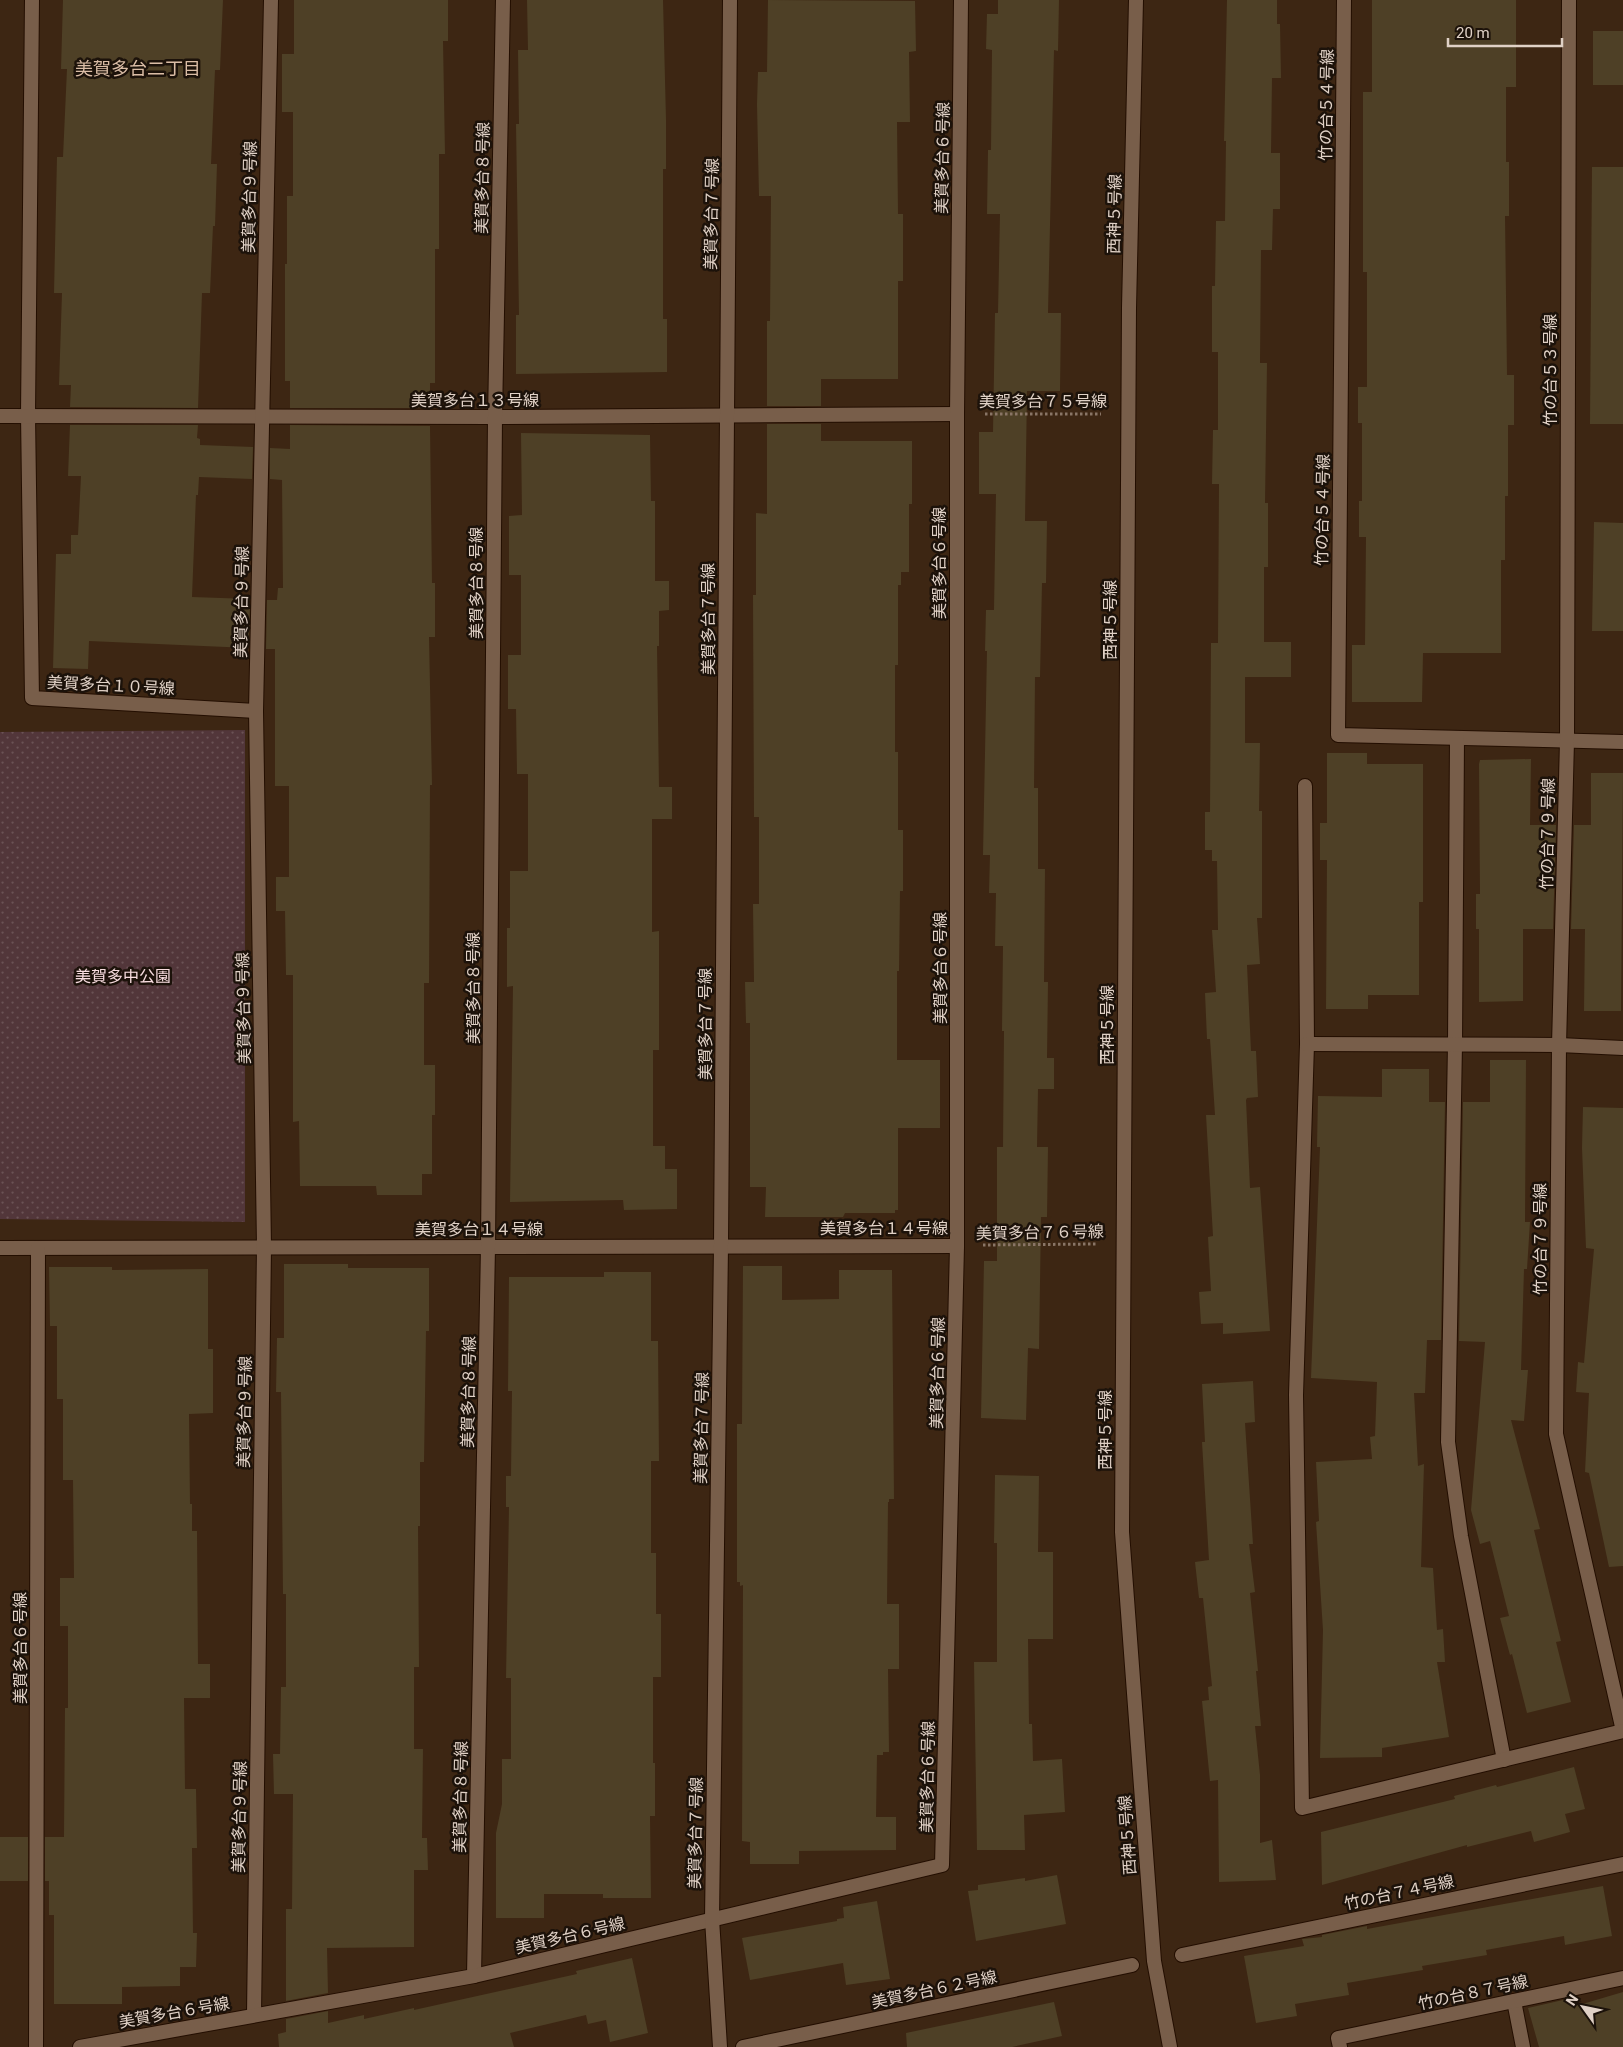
<svg xmlns="http://www.w3.org/2000/svg" width="1623" height="2047" font-family="Roboto,'Noto Sans JP',sans-serif">
<style>
.park{fill:url(#park-dots)}
.building{fill:#4e4026}
.lines{fill:none;stroke-linecap:round;stroke-linejoin:round}
.pedestrian-casing{stroke:#230e00;stroke-width:16}
.minor-casing{stroke:#230e00;stroke-width:16}
.tertiary-casing{stroke:#230e00;stroke-width:16}
.path{stroke:#897566;stroke-width:3;stroke-dasharray:2.5 2.5;stroke-linecap:butt}
.pedestrian{stroke:#785e4a;stroke-width:14}
.minor{stroke:#785e4a;stroke-width:14}
.tertiary{stroke:#785e4a;stroke-width:14}
.labels{text-anchor:middle;stroke-width:5;stroke-linejoin:round;paint-order:stroke}
.street-label{font-size:16px;fill:#e0d1c6;stroke:#1c120a}
.park-label{font-size:16px;fill:#f7dcdf;stroke:#1c120a}
.neighbourhood-label{font-size:18px;fill:#dbbda6;stroke:#1c120a}
</style>
<defs>
<pattern id="park-dots" width="8" height="8" patternUnits="userSpaceOnUse" patternTransform="scale(1.25)"><rect width="8" height="8" fill="#52363a"/><path d="M2 2h.1M6 6h.1" fill="none" stroke="#6b5255" stroke-width="1.8" stroke-linecap="round"/></pattern>
</defs>
<rect width="100%" height="100%" fill="#3d2613"/>
<!-- park -->
<path class="park" d="M 245,730 L 245,1222 L 0,1219 L 0,732 Z"/>
<!-- building -->
<g class="building">
<path d="M 63,0 L 223,0 L 220,70 L 215,70 L 211,164 L 217,164 L 215,226 L 213,226 L 210,293 L 202,293 L 198,408 L 70,407 L 71,385 L 59,385 L 62,293 L 54,293 L 57,157 L 63,157 L 67,69 L 61,69 Z"/>
<path d="M 294,0 L 448,0 L 448,41 L 443,41 L 445,154 L 439,154 L 439,249 L 435,249 L 435,383 L 430,383 L 430,408 L 290,408 L 290,381 L 285,381 L 285,264 L 287,264 L 287,196 L 293,196 L 293,112 L 282,112 L 282,54 L 294,54 Z"/>
<path d="M 527,0 L 663,0 L 666,120 L 666,169 L 663,169 L 663,319 L 667,319 L 667,372 L 516,374 L 516,315 L 519,315 L 516,124 L 519,124 L 518,50 L 528,50 Z"/>
<path d="M 768,0 L 915,1 L 916,51 L 909,52 L 910,122 L 897,122 L 898,214 L 903,214 L 903,281 L 898,281 L 898,379 L 821,379 L 821,406 L 767,406 L 767,321 L 770,321 L 771,196 L 759,196 L 757,104 L 758,72 L 767,72 Z"/>
<path d="M 998,0 L 1059,0 L 1058,51 L 1054,50 L 1048,313 L 1061,313 L 1060,391 L 1027,391 L 1025,521 L 1047,521 L 1046,583 L 1042,583 L 1040,677 L 1035,677 L 1034,788 L 1038,788 L 1038,869 L 1045,869 L 1044,982 L 1048,982 L 1047,1058 L 1054,1058 L 1054,1089 L 1038,1089 L 1037,1147 L 1048,1147 L 1047,1217 L 1041,1217 L 1039,1349 L 1028,1348 L 1026,1420 L 981,1418 L 984,1261 L 997,1261 L 997,1147 L 1003,1147 L 1004,1031 L 1002,1031 L 1003,946 L 995,946 L 996,893 L 989,893 L 990,855 L 983,855 L 987,651 L 985,651 L 986,610 L 994,610 L 996,494 L 979,494 L 979,432 L 993,432 L 995,313 L 998,313 L 1000,214 L 987,214 L 988,150 L 991,150 L 992,50 L 986,49 L 987,14 L 998,14 Z"/>
<path d="M 1227,0 L 1277,0 L 1277,24 L 1280,24 L 1281,78 L 1272,78 L 1271,153 L 1280,153 L 1280,209 L 1273,209 L 1272,250 L 1261,250 L 1260,363 L 1267,363 L 1265,503 L 1268,503 L 1268,567 L 1264,567 L 1264,642 L 1291,642 L 1291,677 L 1245,677 L 1245,743 L 1260,743 L 1259,811 L 1262,811 L 1262,918 L 1257,918 L 1260,964 L 1247,965 L 1251,1051 L 1256,1051 L 1258,1097 L 1247,1098 L 1246,1100 L 1250,1188 L 1260,1187 L 1270,1331 L 1223,1334 L 1223,1323 L 1201,1324 L 1199,1292 L 1211,1291 L 1208,1237 L 1213,1236 L 1206,1115 L 1215,1115 L 1210,1039 L 1207,1039 L 1205,993 L 1216,992 L 1212,930 L 1218,930 L 1217,861 L 1212,861 L 1212,850 L 1205,850 L 1205,812 L 1210,812 L 1211,643 L 1218,643 L 1219,484 L 1212,484 L 1213,430 L 1218,430 L 1218,352 L 1212,352 L 1212,286 L 1215,286 L 1216,221 L 1225,221 L 1226,141 L 1224,141 Z"/>
<path d="M 1372,0 L 1516,0 L 1516,87 L 1506,87 L 1506,162 L 1509,162 L 1509,216 L 1505,216 L 1507,375 L 1514,375 L 1514,425 L 1508,425 L 1508,496 L 1505,496 L 1505,560 L 1501,560 L 1501,653 L 1423,653 L 1422,702 L 1352,702 L 1352,645 L 1365,645 L 1366,537 L 1359,537 L 1359,501 L 1362,501 L 1362,423 L 1358,423 L 1358,387 L 1367,387 L 1367,272 L 1363,272 L 1363,92 L 1372,92 Z"/>
<rect x="1593" y="31" width="30" height="54"/>
<path d="M 1592,167 L 1623,167 L 1623,424 L 1590,424 Z"/>
<path d="M 767,424 L 821,424 L 821,441 L 912,441 L 912,504 L 909,504 L 909,572 L 901,572 L 901,585 L 898,585 L 898,665 L 895,665 L 895,752 L 898,752 L 898,830 L 903,830 L 903,891 L 900,891 L 899,971 L 897,971 L 897,1060 L 940,1060 L 940,1128 L 898,1128 L 898,1210 L 895,1210 L 895,1213 L 845,1213 L 843,1217 L 765,1217 L 766,1187 L 750,1187 L 750,1023 L 746,1023 L 745,982 L 754,982 L 753,904 L 759,904 L 759,817 L 754,817 L 753,595 L 756,595 L 756,513 L 767,514 Z"/>
<path d="M 70,425 L 198,425 L 197,438 L 200,439 L 200,445 L 253,447 L 252,479 L 199,477 L 198,495 L 196,495 L 192,597 L 250,599 L 249,648 L 89,641 L 88,669 L 53,668 L 56,554 L 71,554 L 71,535 L 78,535 L 81,476 L 68,476 Z"/>
<path d="M 290,425 L 430,426 L 432,583 L 435,583 L 435,637 L 429,637 L 432,785 L 430,785 L 429,983 L 424,983 L 424,1065 L 435,1065 L 435,1115 L 432,1115 L 432,1174 L 422,1174 L 422,1195 L 377,1195 L 376,1186 L 300,1186 L 299,1121 L 293,1122 L 293,975 L 286,975 L 285,911 L 276,911 L 276,877 L 289,877 L 289,786 L 275,786 L 275,649 L 266,649 L 267,600 L 277,600 L 278,588 L 283,588 L 282,480 L 270,479 L 270,448 L 290,449 Z"/>
<path d="M 521,433 L 650,435 L 651,501 L 655,501 L 655,581 L 669,581 L 669,610 L 659,611 L 659,646 L 657,646 L 659,787 L 672,787 L 672,819 L 652,819 L 652,932 L 659,931 L 659,1050 L 653,1050 L 653,1146 L 665,1146 L 665,1169 L 677,1169 L 677,1209 L 624,1210 L 623,1200 L 510,1202 L 513,986 L 507,987 L 507,928 L 510,928 L 510,871 L 528,871 L 528,774 L 517,774 L 516,709 L 508,709 L 508,655 L 521,655 L 521,575 L 509,575 L 509,516 L 522,515 Z"/>
<path d="M 1594,522 L 1623,523 L 1623,631 L 1592,631 Z"/>
<path d="M 1327,753 L 1367,753 L 1367,764 L 1423,764 L 1423,902 L 1419,902 L 1419,995 L 1368,995 L 1368,1009 L 1326,1009 L 1327,860 L 1320,860 L 1320,823 L 1327,823 Z"/>
<path d="M 1531,759 L 1530,825 L 1556,825 L 1553,929 L 1523,929 L 1523,1001 L 1479,1002 L 1479,929 L 1476,929 L 1476,894 L 1480,894 L 1479,764 L 1480,760 Z"/>
<path d="M 1591,773 L 1623,773 L 1621,1011 L 1584,1011 L 1585,929 L 1571,929 L 1574,825 L 1591,825 Z"/>
<path d="M 1490,1060 L 1526,1060 L 1525,1222 L 1530,1222 L 1527,1269 L 1524,1269 L 1521,1370 L 1528,1370 L 1524,1421 L 1511,1420 L 1540,1529 L 1534,1530 L 1561,1641 L 1556,1642 L 1571,1702 L 1527,1713 L 1512,1654 L 1510,1655 L 1500,1618 L 1509,1616 L 1490,1541 L 1480,1544 L 1471,1510 L 1485,1342 L 1459,1341 L 1463,1102 L 1490,1102 Z"/>
<path d="M 1382,1069 L 1429,1069 L 1429,1102 L 1445,1102 L 1441,1340 L 1427,1340 L 1425,1393 L 1414,1393 L 1418,1466 L 1424,1464 L 1421,1567 L 1433,1568 L 1437,1630 L 1443,1629 L 1445,1662 L 1437,1662 L 1449,1737 L 1382,1748 L 1382,1757 L 1320,1758 L 1323,1630 L 1316,1522 L 1319,1521 L 1316,1462 L 1372,1459 L 1370,1437 L 1375,1436 L 1377,1382 L 1311,1378 L 1320,1147 L 1317,1147 L 1318,1096 L 1382,1097 Z"/>
<path d="M 1583,1107 L 1623,1108 L 1623,1566 L 1609,1567 L 1589,1473 L 1585,1472 L 1589,1393 L 1576,1392 L 1578,1362 L 1584,1363 L 1594,1249 L 1586,1248 L 1582,1148 Z"/>
<path d="M 284,1264 L 348,1264 L 348,1268 L 429,1268 L 429,1331 L 426,1331 L 424,1462 L 420,1462 L 420,1526 L 418,1526 L 419,1667 L 414,1667 L 414,1749 L 423,1749 L 422,1838 L 427,1838 L 428,1870 L 414,1870 L 414,1947 L 327,1948 L 328,1993 L 286,2001 L 286,1909 L 292,1909 L 293,1794 L 274,1794 L 273,1754 L 280,1754 L 281,1687 L 286,1687 L 286,1594 L 283,1594 L 281,1392 L 276,1392 L 277,1338 L 284,1338 Z"/>
<path d="M 743,1266 L 782,1266 L 782,1300 L 839,1299 L 839,1270 L 892,1270 L 894,1499 L 889,1499 L 889,1502 L 888,1502 L 887,1604 L 899,1604 L 899,1669 L 888,1669 L 889,1752 L 883,1752 L 883,1755 L 877,1755 L 876,1817 L 896,1817 L 896,1850 L 799,1851 L 799,1864 L 750,1864 L 750,1842 L 742,1841 L 743,1585 L 740,1586 L 740,1582 L 737,1582 L 737,1424 L 742,1424 Z"/>
<path d="M 49,1267 L 112,1267 L 112,1270 L 208,1269 L 208,1349 L 213,1349 L 213,1413 L 189,1414 L 190,1504 L 192,1504 L 192,1531 L 197,1531 L 198,1664 L 210,1664 L 210,1698 L 184,1698 L 185,1789 L 196,1789 L 197,1848 L 192,1848 L 193,1933 L 197,1933 L 196,1967 L 180,1967 L 180,1986 L 122,1987 L 122,2004 L 54,2004 L 54,1915 L 49,1915 L 49,1881 L 45,1881 L 45,1837 L 64,1837 L 65,1708 L 68,1708 L 68,1626 L 60,1626 L 60,1578 L 74,1578 L 73,1480 L 63,1480 L 63,1399 L 57,1399 L 57,1326 L 50,1326 Z"/>
<path d="M 604,1272 L 651,1272 L 651,1341 L 658,1341 L 659,1461 L 651,1461 L 651,1553 L 656,1553 L 656,1614 L 661,1614 L 661,1677 L 653,1677 L 653,1763 L 655,1763 L 655,1816 L 650,1816 L 651,1898 L 603,1898 L 603,1894 L 544,1894 L 544,1918 L 496,1918 L 496,1833 L 502,1804 L 502,1759 L 511,1759 L 511,1678 L 506,1678 L 509,1507 L 506,1507 L 506,1476 L 511,1476 L 512,1391 L 508,1391 L 509,1277 L 604,1277 Z"/>
<path d="M 1253,1381 L 1255,1422 L 1245,1423 L 1253,1544 L 1249,1544 L 1255,1592 L 1250,1593 L 1258,1671 L 1256,1671 L 1261,1726 L 1255,1726 L 1260,1775 L 1260,1843 L 1272,1840 L 1276,1880 L 1219,1882 L 1218,1780 L 1210,1781 L 1202,1701 L 1209,1700 L 1208,1687 L 1212,1686 L 1203,1598 L 1199,1598 L 1195,1562 L 1209,1560 L 1202,1442 L 1205,1442 L 1202,1384 Z"/>
<path d="M 995,1475 L 1039,1476 L 1038,1552 L 1053,1552 L 1053,1639 L 1028,1639 L 1029,1724 L 1032,1724 L 1033,1761 L 1062,1759 L 1065,1812 L 1024,1815 L 1025,1850 L 977,1850 L 974,1662 L 997,1662 L 997,1543 L 994,1543 Z"/>
<path d="M 1574,1767 L 1585,1809 L 1565,1814 L 1570,1832 L 1534,1842 L 1531,1831 L 1467,1847 L 1467,1845 L 1322,1885 L 1321,1832 L 1455,1799 L 1454,1796 L 1496,1785 L 1497,1787 Z"/>
<rect x="0" y="1837" width="28" height="44"/>
<path d="M 1057,1875 L 1066,1924 L 976,1941 L 968,1891 L 978,1890 L 978,1885 L 1025,1878 L 1025,1881 Z"/>
<path d="M 1603,1886 L 1612,1936 L 1565,1945 L 1564,1936 L 1486,1950 L 1487,1955 L 1422,1966 L 1423,1970 L 1347,1983 L 1349,1995 L 1295,2004 L 1297,2016 L 1256,2023 L 1244,1956 L 1304,1946 L 1302,1939 L 1322,1937 L 1322,1935 L 1367,1926 L 1367,1929 Z"/>
<path d="M 877,1901 L 890,1979 L 846,1985 L 843,1963 L 750,1980 L 742,1938 L 837,1921 L 837,1919 L 844,1918 L 843,1907 Z"/>
<path d="M 632,1958 L 648,2033 L 610,2042 L 606,2020 L 588,2024 L 586,2015 L 510,2033 L 514,2047 L 279,2047 L 278,2034 L 286,2032 L 286,2019 L 328,2011 L 328,2023 L 364,2015 L 364,2019 L 414,2008 L 414,2010 L 577,1974 L 576,1971 Z"/>
<path d="M 1623,1992 L 1623,2047 L 1539,2047 L 1528,2008 L 1576,1997 L 1579,2005 Z"/>
<path d="M 1054,2002 L 1062,2036 L 1012,2047 L 907,2047 L 906,2033 Z"/>
</g>
<g class="lines">
<defs>
<g id="pedestrian">
<path d="M 1182,1955 L 1623,1864"/>
<path d="M 743,2047 L 1132,1965"/>
</g>
<g id="minor">
<path d="M 32,0 L 28,415 L 32,698 L 256,711"/>
<path d="M 1344,0 L 1338,735 L 1623,742"/>
<path d="M 1569,0 L 1567,741 L 1559,1045 L 1556,1434 L 1623,1731"/>
<path d="M 0,416 L 495,417 L 957,414"/>
<path d="M 1457,738 L 1455,1044 L 1448,1442 L 1461,1536 L 1504,1760"/>
<path d="M 1305,786 L 1307,1044 L 1296,1395 L 1302,1808 L 1623,1731"/>
<path d="M 1307,1044 L 1559,1045 L 1623,1048"/>
<path d="M 0,1248 L 957,1246"/>
<path d="M 474,1976 L 488,1247 L 495,417 L 503,0"/>
<path d="M 1514,2001 L 1523,2047"/>
<path d="M 254,2015 L 264,1247 L 256,711 L 271,0"/>
<path d="M 36,2047 L 38,1248"/>
<path d="M 80,2047 L 474,1976 L 942,1865 L 957,1246 L 957,414 L 961,0"/>
<path d="M 720,2047 L 712,1919 L 721,1246 L 730,0"/>
<path d="M 1340,2047 L 1338,2038 L 1623,1978"/>
</g>
<path id="tertiary" d="M 1136,0 L 1129,308 L 1122,1532 L 1154,1961 L 1170,2047"/>
</defs>
<!-- pedestrian casing -->
<use href="#pedestrian" class="pedestrian-casing"/>
<!-- minor casing -->
<use href="#minor" class="minor-casing"/>
<!-- tertiary casing -->
<use href="#tertiary" class="tertiary-casing"/>
<!-- path -->
<g class="path">
<path d="M 985,414 L 1101,414"/>
<path d="M 983,1245 L 1097,1244"/>
</g>
<!-- pedestrian -->
<use href="#pedestrian" class="pedestrian"/>
<!-- minor -->
<use href="#minor" class="minor"/>
<!-- tertiary -->
<use href="#tertiary" class="tertiary"/>
</g>
<g class="labels">
<!-- street labels -->
<g class="street-label">
<text transform="translate(1326 105) rotate(-89)" y="6">竹の台５４号線</text>
<text transform="translate(942 158) rotate(-89)" y="6">美賀多台６号線</text>
<text transform="translate(482 178) rotate(-89)" y="6">美賀多台８号線</text>
<text transform="translate(249 197) rotate(-89)" y="6">美賀多台９号線</text>
<text transform="translate(711 214) rotate(-89)" y="6">美賀多台７号線</text>
<text transform="translate(1114 214) rotate(-89)" y="6">西神５号線</text>
<text transform="translate(1550 370) rotate(-90)" y="6">竹の台５３号線</text>
<text x="475" y="406">美賀多台１３号線</text>
<text x="1043" y="407">美賀多台７５号線</text>
<text transform="translate(1322 510) rotate(-89)" y="6">竹の台５４号線</text>
<text transform="translate(939 563) rotate(-90)" y="6">美賀多台６号線</text>
<text transform="translate(476 583) rotate(-90)" y="6">美賀多台８号線</text>
<text transform="translate(241 602) rotate(-89)" y="6">美賀多台９号線</text>
<text transform="translate(708 619) rotate(-90)" y="6">美賀多台７号線</text>
<text transform="translate(1110 620) rotate(-90)" y="6">西神５号線</text>
<text transform="translate(111 685) rotate(3)" y="6">美賀多台１０号線</text>
<text transform="translate(1547 834) rotate(-89)" y="6">竹の台７９号線</text>
<text transform="translate(940 968) rotate(-90)" y="6">美賀多台６号線</text>
<text transform="translate(473 988) rotate(-90)" y="6">美賀多台８号線</text>
<text transform="translate(243 1008) rotate(-91)" y="6">美賀多台９号線</text>
<text transform="translate(705 1024) rotate(-90)" y="6">美賀多台７号線</text>
<text transform="translate(1107 1025) rotate(-90)" y="6">西神５号線</text>
<text x="884" y="1234">美賀多台１４号線</text>
<text x="479" y="1235">美賀多台１４号線</text>
<text transform="translate(1040 1232) rotate(-1)" y="6">美賀多台７６号線</text>
<text transform="translate(1540 1239) rotate(-90)" y="6">竹の台７９号線</text>
<text transform="translate(937 1373) rotate(-89)" y="6">美賀多台６号線</text>
<text transform="translate(468 1392) rotate(-89)" y="6">美賀多台８号線</text>
<text transform="translate(244 1412) rotate(-89)" y="6">美賀多台９号線</text>
<text transform="translate(701 1428) rotate(-89)" y="6">美賀多台７号線</text>
<text transform="translate(1105 1430) rotate(-90)" y="6">西神５号線</text>
<text transform="translate(20 1648) rotate(-90)" y="6">美賀多台６号線</text>
<text transform="translate(927 1777) rotate(-89)" y="6">美賀多台６号線</text>
<text transform="translate(460 1797) rotate(-89)" y="6">美賀多台８号線</text>
<text transform="translate(239 1817) rotate(-89)" y="6">美賀多台９号線</text>
<text transform="translate(695 1833) rotate(-89)" y="6">美賀多台７号線</text>
<text transform="translate(1127 1835) rotate(-94)" y="6">西神５号線</text>
<text transform="translate(1399 1892) rotate(-12)" y="6">竹の台７４号線</text>
<text transform="translate(570 1935) rotate(-13)" y="6">美賀多台６号線</text>
<text transform="translate(934 1989) rotate(-12)" y="6">美賀多台６２号線</text>
<text transform="translate(1473 1992) rotate(-12)" y="6">竹の台８７号線</text>
<text transform="translate(174 2012) rotate(-10)" y="6">美賀多台６号線</text>
</g>
<!-- park labels -->
<g class="park-label">
<text x="123" y="982">美賀多中公園</text>
</g>
<!-- neighbourhood labels -->
<g class="neighbourhood-label">
<text x="138" y="75">美賀多台二丁目</text>
</g>
</g>
<!-- north arrow -->
<g transform="translate(1583 2007) rotate(303)" stroke="#1c120a" stroke-width="4" paint-order="stroke">
<path d="M0-4L9 19L0 12L-9 19Z" fill="#e0d1c6"/>
<text y="-8" font-size="14" font-weight="bold" text-anchor="middle" fill="#e0d1c6">N</text>
</g>
<!-- scale -->
<path d="M1448 38v8h114v-8" fill="none" stroke="#e0d1c6" stroke-width="2.5"/>
<text x="1456" y="38" font-size="15" fill="#e0d1c6" stroke="#1c120a" stroke-width="4" paint-order="stroke">20 m</text>
</svg>
